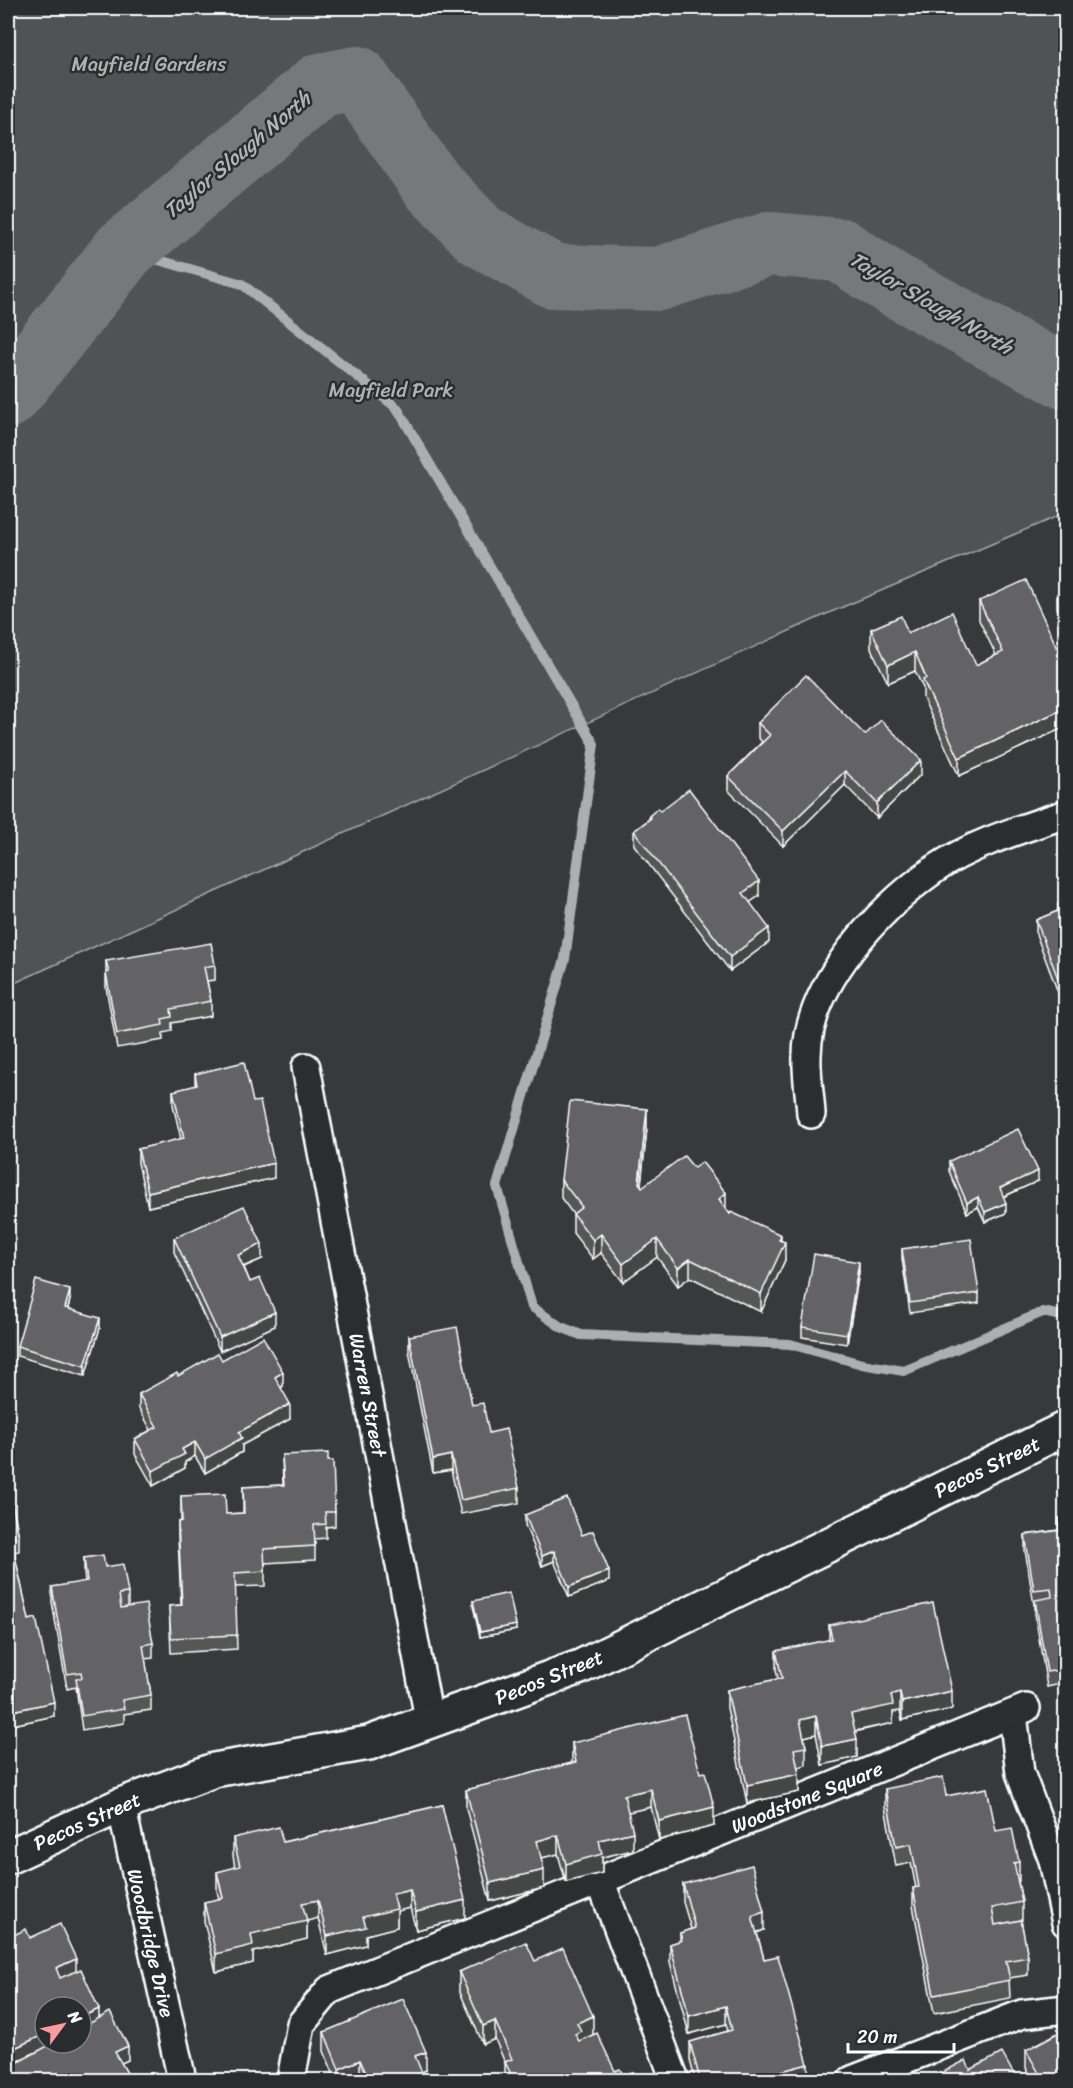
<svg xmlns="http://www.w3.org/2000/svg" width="1073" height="2088" font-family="Sriracha,sans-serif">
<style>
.green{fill:#505354;stroke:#a8a9aa;stroke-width:1.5}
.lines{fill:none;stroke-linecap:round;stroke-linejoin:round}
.stream{stroke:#adaeaf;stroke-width:10}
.river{stroke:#767879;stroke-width:64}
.minor-casing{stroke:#fff;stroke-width:32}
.tertiary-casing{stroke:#fff;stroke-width:38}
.minor{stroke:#2a2d2e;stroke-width:27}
.tertiary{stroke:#2a2d2e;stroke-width:33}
.wall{fill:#555657;stroke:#fff;stroke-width:1.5}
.shaded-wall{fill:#454647;stroke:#fff;stroke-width:1.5}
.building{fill:#636465;stroke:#fff;stroke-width:1.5}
.labels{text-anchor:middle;stroke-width:5;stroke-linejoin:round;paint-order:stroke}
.park-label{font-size:20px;fill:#b0b2b2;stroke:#2a2d2e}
.street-label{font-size:20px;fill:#fff;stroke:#2a2d2e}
.water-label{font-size:21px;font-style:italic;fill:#b4b5b5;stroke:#2a2d2e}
</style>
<rect width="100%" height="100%" fill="#373a3b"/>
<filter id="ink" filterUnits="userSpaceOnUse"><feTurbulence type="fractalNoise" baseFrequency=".0167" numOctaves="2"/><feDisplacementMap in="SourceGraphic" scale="12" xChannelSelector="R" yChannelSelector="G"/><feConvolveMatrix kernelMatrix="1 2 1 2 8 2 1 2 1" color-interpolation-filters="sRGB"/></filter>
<g filter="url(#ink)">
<!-- green -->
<path class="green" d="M 8,8 L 1065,8 L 1065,513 L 831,612 L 8,986 Z"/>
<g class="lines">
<!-- stream -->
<path class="stream" d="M 124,250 L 242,284 L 397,408 L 594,744 L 565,959 L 497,1186 L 532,1307 L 561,1327 L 581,1335 L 790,1344 L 862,1364 L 904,1371 L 1043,1312 L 1066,1317"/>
<!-- river -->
<path class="river" d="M 8,396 L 124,250 L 320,85 L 357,78 L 432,185 L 480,235 L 553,276 L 658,279 L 769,244 L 840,250 L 891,283 L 1066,378"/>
<defs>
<g id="minor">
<path d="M 306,1067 L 430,1724"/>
<path d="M 811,1114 C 810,1095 806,1075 807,1055 C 808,983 880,908 935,869 C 973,843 1022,829 1066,814"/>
<path d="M 1013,1714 L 1020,1773 L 1053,1860 L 1066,1923"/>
<path d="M 121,1805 L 182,2080"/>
<path d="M 600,1880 L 675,2080"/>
<path d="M 291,2080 L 301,2024 L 329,1990 L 1026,1708"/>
<path d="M 852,2080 L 1022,2014 L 1066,2009"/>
</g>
<path id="tertiary" d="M 8,1857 L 121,1805 L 214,1770 L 369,1743 L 580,1667 L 1066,1428"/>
</defs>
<!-- minor casing -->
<use href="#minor" class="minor-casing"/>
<!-- tertiary casing -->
<use href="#tertiary" class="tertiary-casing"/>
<!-- minor -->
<use href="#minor" class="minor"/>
<!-- tertiary -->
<use href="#tertiary" class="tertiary"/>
</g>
<!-- wall -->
<g class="wall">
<path d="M 1065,591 L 1065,634 L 1057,608 L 1057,594 Z"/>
<path d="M 979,601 L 1065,665 L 1065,727 L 959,776 L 923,698 L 923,688 L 915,671 L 888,683 L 871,648 L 871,629 L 908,633 L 976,665 L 996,655 L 979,620 Z"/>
<path d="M 758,723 L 865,735 L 921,774 L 877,818 L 845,785 L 783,846 L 728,790 L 728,776 L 762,742 L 758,737 Z"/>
<path d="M 660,811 L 759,896 L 750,902 L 769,942 L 730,971 L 634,845 L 634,831 L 649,819 L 649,816 Z"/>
<path d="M 1065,901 L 1065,993 L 1059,995 L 1036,934 L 1036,920 L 1058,911 L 1058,904 Z"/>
<path d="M 106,961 L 215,965 L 215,980 L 207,981 L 211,1001 L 211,1016 L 172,1023 L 172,1031 L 163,1033 L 163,1040 L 117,1048 L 106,987 Z"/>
<path d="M 195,1074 L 253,1102 L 274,1178 L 148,1207 L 138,1163 L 138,1149 L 181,1139 L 173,1105 L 173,1091 L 195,1086 Z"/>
<path d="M 647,1128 L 641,1185 L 642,1187 L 726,1209 L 730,1214 L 781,1241 L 785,1260 L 761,1312 L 690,1277 L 678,1286 L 657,1257 L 623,1282 L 601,1253 L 593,1259 L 573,1233 L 573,1214 L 561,1198 L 561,1180 Z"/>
<path d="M 949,1161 L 1038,1181 L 1003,1197 L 1006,1213 L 985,1222 L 978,1207 L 967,1213 L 949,1171 Z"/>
<path d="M 174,1238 L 262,1259 L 244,1267 L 250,1282 L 275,1326 L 220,1351 L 174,1252 Z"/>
<path d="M 902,1249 L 979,1293 L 979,1303 L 910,1313 L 902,1259 Z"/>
<path d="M 859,1272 L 847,1344 L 802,1337 L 802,1327 Z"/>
<path d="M 70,1300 L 68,1309 L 100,1328 L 85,1376 L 17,1356 L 17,1346 Z"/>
<path d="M 409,1336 L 472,1405 L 489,1433 L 519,1488 L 519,1503 L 461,1514 L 451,1470 L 433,1473 L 409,1351 Z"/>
<path d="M 222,1360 L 283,1386 L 281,1388 L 290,1419 L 242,1445 L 242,1452 L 205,1473 L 195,1456 L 185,1462 L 185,1468 L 153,1486 L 135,1454 L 135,1439 L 151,1430 L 139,1408 L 139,1394 L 178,1376 Z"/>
<path d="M 282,1455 L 328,1461 L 335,1512 L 335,1526 L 326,1527 L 326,1538 L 315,1539 L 315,1560 L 265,1563 L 265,1586 L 235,1587 L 237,1649 L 171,1653 L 169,1606 L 181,1605 L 178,1537 L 178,1522 L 181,1522 L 181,1496 L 226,1514 L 243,1513 L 243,1487 L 283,1485 Z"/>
<path d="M 8,1482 L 19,1537 L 19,1551 L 14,1552 L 29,1620 L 54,1716 L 12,1725 L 8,1706 Z"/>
<path d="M 525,1515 L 582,1535 L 609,1581 L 569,1597 L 554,1561 L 542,1566 L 525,1525 Z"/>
<path d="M 1065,1517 L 1065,1683 L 1047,1687 L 1035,1614 L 1035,1605 L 1034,1605 L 1025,1550 L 1025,1535 L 1059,1530 L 1059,1518 Z"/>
<path d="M 84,1558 L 105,1567 L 128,1593 L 128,1607 L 153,1643 L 153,1658 L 145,1659 L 151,1695 L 151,1710 L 124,1714 L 124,1723 L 82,1730 L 76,1687 L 67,1689 L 52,1602 L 52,1587 L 85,1582 L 84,1573 Z"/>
<path d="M 473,1601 L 516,1630 L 480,1637 L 473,1606 Z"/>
<path d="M 829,1625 L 952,1709 L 902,1720 L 900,1711 L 893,1712 L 893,1723 L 855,1732 L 857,1757 L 822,1765 L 816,1734 L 804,1737 L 806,1747 L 806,1765 L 798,1767 L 799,1792 L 747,1803 L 727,1708 L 727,1690 L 778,1679 L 776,1670 L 776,1651 L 829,1640 Z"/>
<path d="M 572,1743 L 714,1826 L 659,1840 L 651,1807 L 628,1812 L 633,1850 L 602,1857 L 602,1873 L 566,1882 L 558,1854 L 541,1858 L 544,1888 L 490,1901 L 466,1808 L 466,1790 L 572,1763 Z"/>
<path d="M 1064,1763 L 1065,1763 L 1065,1791 L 1064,1781 Z"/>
<path d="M 885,1789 L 946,1796 L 996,1831 L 1019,1862 L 1019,1881 L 1018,1881 L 1022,1902 L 1022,1920 L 1021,1921 L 1028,1957 L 1028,1975 L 1009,1978 L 1010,1998 L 934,2013 L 913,1906 L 913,1888 L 916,1888 L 911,1863 L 896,1866 L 885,1807 Z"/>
<path d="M 442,1805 L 465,1918 L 416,1930 L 410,1908 L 397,1911 L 397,1927 L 366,1935 L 366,1945 L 327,1955 L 318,1918 L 307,1921 L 307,1939 L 253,1952 L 253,1963 L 216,1972 L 204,1921 L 204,1902 L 219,1899 L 217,1891 L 217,1872 L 235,1868 L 233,1856 L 233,1838 L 283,1842 Z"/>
<path d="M 683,1884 L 764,1930 L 757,1933 L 764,1959 L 808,2080 L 695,2080 L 690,2060 L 690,2042 L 728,2031 L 726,2024 L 689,2034 L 670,1962 L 670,1944 L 680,1941 L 680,1933 L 691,1929 L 683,1902 Z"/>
<path d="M 8,1930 L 12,1936 L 30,1938 L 76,1971 L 99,2018 L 128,2060 L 121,2063 L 131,2080 L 12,2080 L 11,2066 L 37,2052 L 8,2065 Z"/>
<path d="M 535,1961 L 593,2034 L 615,2071 L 625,2080 L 505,2080 L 505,2063 L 495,2039 L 483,2044 L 459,1990 L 459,1972 Z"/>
<path d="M 324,2032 L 426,2070 L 422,2072 L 425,2080 L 336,2080 L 324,2051 Z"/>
<path d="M 1026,2050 L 1065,2080 L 1033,2080 L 1026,2068 Z"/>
</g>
<!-- shaded-wall -->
<g class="shaded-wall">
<path d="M 915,652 L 915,671 L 888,683 L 888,665 Z"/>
<path d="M 1065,708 L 1065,727 L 959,776 L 959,758 Z"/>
<path d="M 921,760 L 921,774 L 877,818 L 877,803 Z"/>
<path d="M 845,771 L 845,785 L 783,846 L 783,831 Z"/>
<path d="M 759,881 L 759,896 L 743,907 L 743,893 Z"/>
<path d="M 769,928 L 769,942 L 730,971 L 730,957 Z"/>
<path d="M 1065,978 L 1065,993 L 1059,995 L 1059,981 Z"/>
<path d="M 647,1109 L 647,1128 L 639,1201 L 639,1183 Z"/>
<path d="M 274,1163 L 274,1178 L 148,1207 L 148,1192 Z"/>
<path d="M 1038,1171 L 1038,1181 L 1000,1198 L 1000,1188 Z"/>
<path d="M 726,1193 L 726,1211 L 719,1199 Z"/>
<path d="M 978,1197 L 978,1207 L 967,1213 L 967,1203 Z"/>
<path d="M 1006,1203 L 1006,1213 L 985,1222 L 985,1212 Z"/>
<path d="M 601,1234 L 601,1253 L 593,1259 L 593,1240 Z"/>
<path d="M 781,1235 L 781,1250 L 785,1242 L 785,1260 L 761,1312 L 761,1294 Z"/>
<path d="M 657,1239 L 657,1257 L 623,1282 L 623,1264 Z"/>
<path d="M 262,1244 L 262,1259 L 238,1269 L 238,1255 Z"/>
<path d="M 690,1259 L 690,1277 L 678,1286 L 678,1268 Z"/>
<path d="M 859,1262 L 859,1272 L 847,1344 L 847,1334 Z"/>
<path d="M 70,1290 L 70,1300 L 65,1318 L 65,1308 Z"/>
<path d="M 275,1312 L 275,1326 L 220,1351 L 220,1337 Z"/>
<path d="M 100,1318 L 100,1328 L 85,1376 L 85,1366 Z"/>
<path d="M 283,1372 L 283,1386 L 275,1392 L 275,1377 Z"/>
<path d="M 290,1404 L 290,1419 L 242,1445 L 242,1452 L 205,1473 L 205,1459 L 239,1432 Z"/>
<path d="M 195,1442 L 195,1456 L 185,1462 L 185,1468 L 153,1486 L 153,1471 L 182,1449 Z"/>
<path d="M 451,1455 L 451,1470 L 433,1473 L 433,1459 Z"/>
<path d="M 554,1551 L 554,1561 L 542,1566 L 542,1556 Z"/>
<path d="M 609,1571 L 609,1581 L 569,1597 L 569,1587 Z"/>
<path d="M 516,1625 L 516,1630 L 480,1637 L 480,1632 Z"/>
<path d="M 952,1691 L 952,1709 L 902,1720 L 902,1702 Z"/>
<path d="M 900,1692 L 900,1711 L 893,1712 L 893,1723 L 851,1732 L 851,1714 L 891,1695 Z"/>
<path d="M 54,1702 L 54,1716 L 12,1725 L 12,1711 Z"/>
<path d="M 816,1716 L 816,1734 L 800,1738 L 800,1720 Z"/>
<path d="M 857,1739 L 857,1757 L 822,1765 L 822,1746 Z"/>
<path d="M 799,1774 L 799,1792 L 747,1803 L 747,1785 Z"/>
<path d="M 651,1789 L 651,1807 L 624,1813 L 624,1795 Z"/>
<path d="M 714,1807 L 714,1826 L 659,1840 L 659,1821 Z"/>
<path d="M 633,1832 L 633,1850 L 602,1857 L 602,1873 L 566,1882 L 566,1864 L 599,1840 Z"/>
<path d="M 558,1835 L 558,1854 L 537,1859 L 537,1841 Z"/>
<path d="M 544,1870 L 544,1888 L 490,1901 L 490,1883 Z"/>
<path d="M 410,1890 L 410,1908 L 397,1911 L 397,1927 L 366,1935 L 366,1945 L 327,1955 L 327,1936 L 363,1917 L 393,1894 Z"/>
<path d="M 318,1900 L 318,1918 L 307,1921 L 307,1939 L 253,1952 L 253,1963 L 216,1972 L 216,1954 L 302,1903 Z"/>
<path d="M 465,1900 L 465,1918 L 416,1930 L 416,1912 Z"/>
<path d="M 764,1912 L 764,1930 L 752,1934 L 752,1916 Z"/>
<path d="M 76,1959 L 76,1973 L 56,1983 L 56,1968 Z"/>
<path d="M 726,2006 L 726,2024 L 689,2034 L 689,2016 Z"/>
<path d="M 99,2009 L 99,2023 L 81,2031 L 81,2017 Z"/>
<path d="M 593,2016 L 593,2034 L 581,2050 L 575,2034 L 577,2023 Z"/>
<path d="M 495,2021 L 495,2039 L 483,2044 L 483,2026 Z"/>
<path d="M 45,2034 L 45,2043 L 56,2043 L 8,2065 L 8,2051 Z"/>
<path d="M 128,2046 L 128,2060 L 115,2066 L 115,2052 Z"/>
<path d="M 426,2052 L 426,2070 L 415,2075 L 415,2056 Z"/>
<path d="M 360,2060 L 360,2078 L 355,2080 L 339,2080 L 339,2069 Z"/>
<path d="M 808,2064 L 808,2080 L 747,2080 Z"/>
</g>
<!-- building -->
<g class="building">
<path d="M 1026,580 L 1065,665 L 1065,708 L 959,758 L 923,680 L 926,678 L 915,652 L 888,665 L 871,629 L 901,616 L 908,633 L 952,612 L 976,665 L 1003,652 L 979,601 Z"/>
<path d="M 1065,591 L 1065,620 L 1057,594 Z"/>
<path d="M 806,675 L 865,735 L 881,720 L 921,760 L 877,803 L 845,771 L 783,831 L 728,776 L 770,735 L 758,723 Z"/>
<path d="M 689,789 L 759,881 L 743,893 L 769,928 L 730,957 L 634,831 L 651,818 L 649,816 L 658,808 L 660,811 Z"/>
<path d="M 1065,901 L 1065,978 L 1059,981 L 1036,920 L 1060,910 L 1058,904 Z"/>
<path d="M 211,943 L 215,965 L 204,967 L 211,1001 L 171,1009 L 172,1017 L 162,1019 L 163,1025 L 117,1034 L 106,973 L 109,972 L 106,961 Z"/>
<path d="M 244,1062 L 253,1102 L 260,1101 L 274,1163 L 148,1192 L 138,1149 L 184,1138 L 173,1091 L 197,1085 L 195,1074 Z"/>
<path d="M 570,1101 L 647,1109 L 639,1183 L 642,1187 L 684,1156 L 694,1168 L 702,1162 L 726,1193 L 719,1199 L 730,1214 L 731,1212 L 781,1235 L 779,1240 L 785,1242 L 761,1294 L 690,1259 L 678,1268 L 657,1239 L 623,1264 L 601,1234 L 593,1240 L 573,1214 L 582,1207 L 561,1180 Z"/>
<path d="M 1018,1129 L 1038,1171 L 1000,1188 L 1006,1203 L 985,1212 L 978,1197 L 967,1203 L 949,1161 Z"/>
<path d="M 244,1206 L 262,1244 L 238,1255 L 250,1282 L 260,1278 L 275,1312 L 220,1337 L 174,1238 Z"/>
<path d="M 971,1239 L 979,1293 L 910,1303 L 902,1249 Z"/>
<path d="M 814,1254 L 859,1262 L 847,1334 L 802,1327 Z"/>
<path d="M 36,1280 L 70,1290 L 65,1308 L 100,1318 L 85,1366 L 17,1346 Z"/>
<path d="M 457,1327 L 472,1405 L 483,1403 L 489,1433 L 506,1429 L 519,1488 L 461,1500 L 451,1455 L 433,1459 L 409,1336 Z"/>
<path d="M 263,1337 L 283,1372 L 275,1377 L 290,1404 L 239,1432 L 242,1438 L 205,1459 L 195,1442 L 182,1449 L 185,1454 L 153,1471 L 135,1439 L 157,1427 L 139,1394 L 177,1373 L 178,1376 L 218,1353 L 222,1360 Z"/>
<path d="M 328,1453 L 328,1461 L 333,1461 L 335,1512 L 325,1512 L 326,1524 L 314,1525 L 315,1546 L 264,1549 L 265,1571 L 235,1573 L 237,1635 L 171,1638 L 169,1606 L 182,1605 L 178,1522 L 182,1521 L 181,1496 L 225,1494 L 226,1514 L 244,1513 L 243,1487 L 284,1485 L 282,1455 Z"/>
<path d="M 8,1482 L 19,1537 L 11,1538 L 29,1620 L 36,1618 L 54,1702 L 12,1711 L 8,1692 Z"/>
<path d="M 567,1498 L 582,1535 L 593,1531 L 609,1571 L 569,1587 L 554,1551 L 542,1556 L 525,1515 Z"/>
<path d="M 1065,1517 L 1065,1669 L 1047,1672 L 1035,1600 L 1052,1597 L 1051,1588 L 1034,1590 L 1025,1535 L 1061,1530 L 1059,1518 Z"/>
<path d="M 103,1555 L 105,1567 L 123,1564 L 128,1593 L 119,1594 L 121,1608 L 146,1604 L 153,1643 L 143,1645 L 151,1695 L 122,1700 L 124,1709 L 82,1716 L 76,1678 L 82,1678 L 81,1672 L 67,1674 L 52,1587 L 87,1581 L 84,1558 Z"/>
<path d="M 509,1593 L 516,1625 L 480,1632 L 473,1601 Z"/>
<path d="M 933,1603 L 952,1691 L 902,1702 L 900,1692 L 891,1695 L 893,1705 L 851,1714 L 857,1739 L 822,1746 L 816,1716 L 800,1720 L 806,1747 L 794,1749 L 799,1774 L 747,1785 L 727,1690 L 782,1678 L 776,1651 L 832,1639 L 829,1625 Z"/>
<path d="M 685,1715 L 700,1773 L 705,1772 L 714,1807 L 659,1821 L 651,1789 L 624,1795 L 633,1832 L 599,1840 L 602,1854 L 566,1864 L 558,1835 L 537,1841 L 544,1870 L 490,1883 L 466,1790 L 576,1762 L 572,1743 Z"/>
<path d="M 943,1777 L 946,1796 L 987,1788 L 996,1831 L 1012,1828 L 1019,1862 L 1014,1863 L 1022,1902 L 992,1908 L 995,1925 L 1021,1920 L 1028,1957 L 1006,1961 L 1010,1980 L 934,1995 L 913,1888 L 919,1887 L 911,1844 L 896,1847 L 885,1789 Z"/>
<path d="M 442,1805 L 465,1900 L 416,1912 L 410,1890 L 393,1894 L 397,1909 L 363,1917 L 366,1927 L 327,1936 L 318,1900 L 302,1903 L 307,1921 L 251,1934 L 253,1945 L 216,1954 L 204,1902 L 223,1898 L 217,1872 L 240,1866 L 233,1838 L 279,1827 L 283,1842 Z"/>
<path d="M 752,1865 L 764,1912 L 752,1916 L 764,1959 L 778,1956 L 808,2064 L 747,2080 L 700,2080 L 690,2042 L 732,2030 L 726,2006 L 689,2016 L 670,1944 L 682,1940 L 680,1933 L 695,1928 L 683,1884 Z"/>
<path d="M 60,1924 L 76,1959 L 56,1968 L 60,1978 L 81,1969 L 99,2009 L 81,2017 L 81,2007 L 45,2007 L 45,2034 L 8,2051 L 8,1930 L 9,1929 L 12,1936 L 26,1929 L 30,1938 Z"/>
<path d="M 526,1942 L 535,1961 L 563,1948 L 593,2016 L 577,2023 L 581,2031 L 575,2034 L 579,2041 L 597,2033 L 615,2071 L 620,2069 L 625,2080 L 514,2080 L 505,2062 L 512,2059 L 495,2021 L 483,2026 L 459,1972 Z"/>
<path d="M 403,1999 L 426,2052 L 415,2056 L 425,2080 L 348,2080 L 366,2073 L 360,2060 L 339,2069 L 324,2032 Z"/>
<path d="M 110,2012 L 128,2046 L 115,2052 L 131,2080 L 19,2080 L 11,2066 L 53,2043 L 81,2043 L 81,2028 Z"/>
<path d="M 1065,2029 L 1065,2080 L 1043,2080 L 1026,2050 Z"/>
<path d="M 1002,2053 L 1017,2080 L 931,2080 L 930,2079 L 966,2060 L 970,2070 Z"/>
</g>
</g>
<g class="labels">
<!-- park labels -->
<g class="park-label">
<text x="149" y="71">Mayfield Gardens</text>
<text x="391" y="397">Mayfield Park</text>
</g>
<!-- street labels -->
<g class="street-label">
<text transform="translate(368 1395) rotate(79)" y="7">Warren Street</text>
<text transform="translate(987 1467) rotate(-26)" y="7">Pecos Street</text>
<text transform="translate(549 1677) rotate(-22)" y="7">Pecos Street</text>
<text transform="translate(807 1797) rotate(-22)" y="7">Woodstone Square</text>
<text transform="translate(87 1821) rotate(-24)" y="7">Pecos Street</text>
<text transform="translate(151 1943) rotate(77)" y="7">Woodbridge Drive</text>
</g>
<!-- water labels -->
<g class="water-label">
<text transform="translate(237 155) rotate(-40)" y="7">Taylor Slough North</text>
<text transform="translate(931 303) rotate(30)" y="7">Taylor Slough North</text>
</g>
</g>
<!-- margin -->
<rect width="1073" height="2088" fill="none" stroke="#2a2d2e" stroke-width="30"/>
<rect x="15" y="15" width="1043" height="2058" fill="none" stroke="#fff" stroke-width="2" filter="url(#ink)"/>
<!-- north arrow -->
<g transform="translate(63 2025) rotate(57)"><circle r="28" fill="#2a2d2e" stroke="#7f8182" stroke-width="1.5"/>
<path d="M0-4.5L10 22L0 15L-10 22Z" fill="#ff9aa2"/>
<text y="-9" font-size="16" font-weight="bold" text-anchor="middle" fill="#ffffff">N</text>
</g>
<!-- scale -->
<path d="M848 2043v9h106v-9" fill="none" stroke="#ffffff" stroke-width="3"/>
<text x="857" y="2043" font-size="18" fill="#ffffff" stroke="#2a2d2e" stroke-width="4.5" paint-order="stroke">20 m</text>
</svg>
